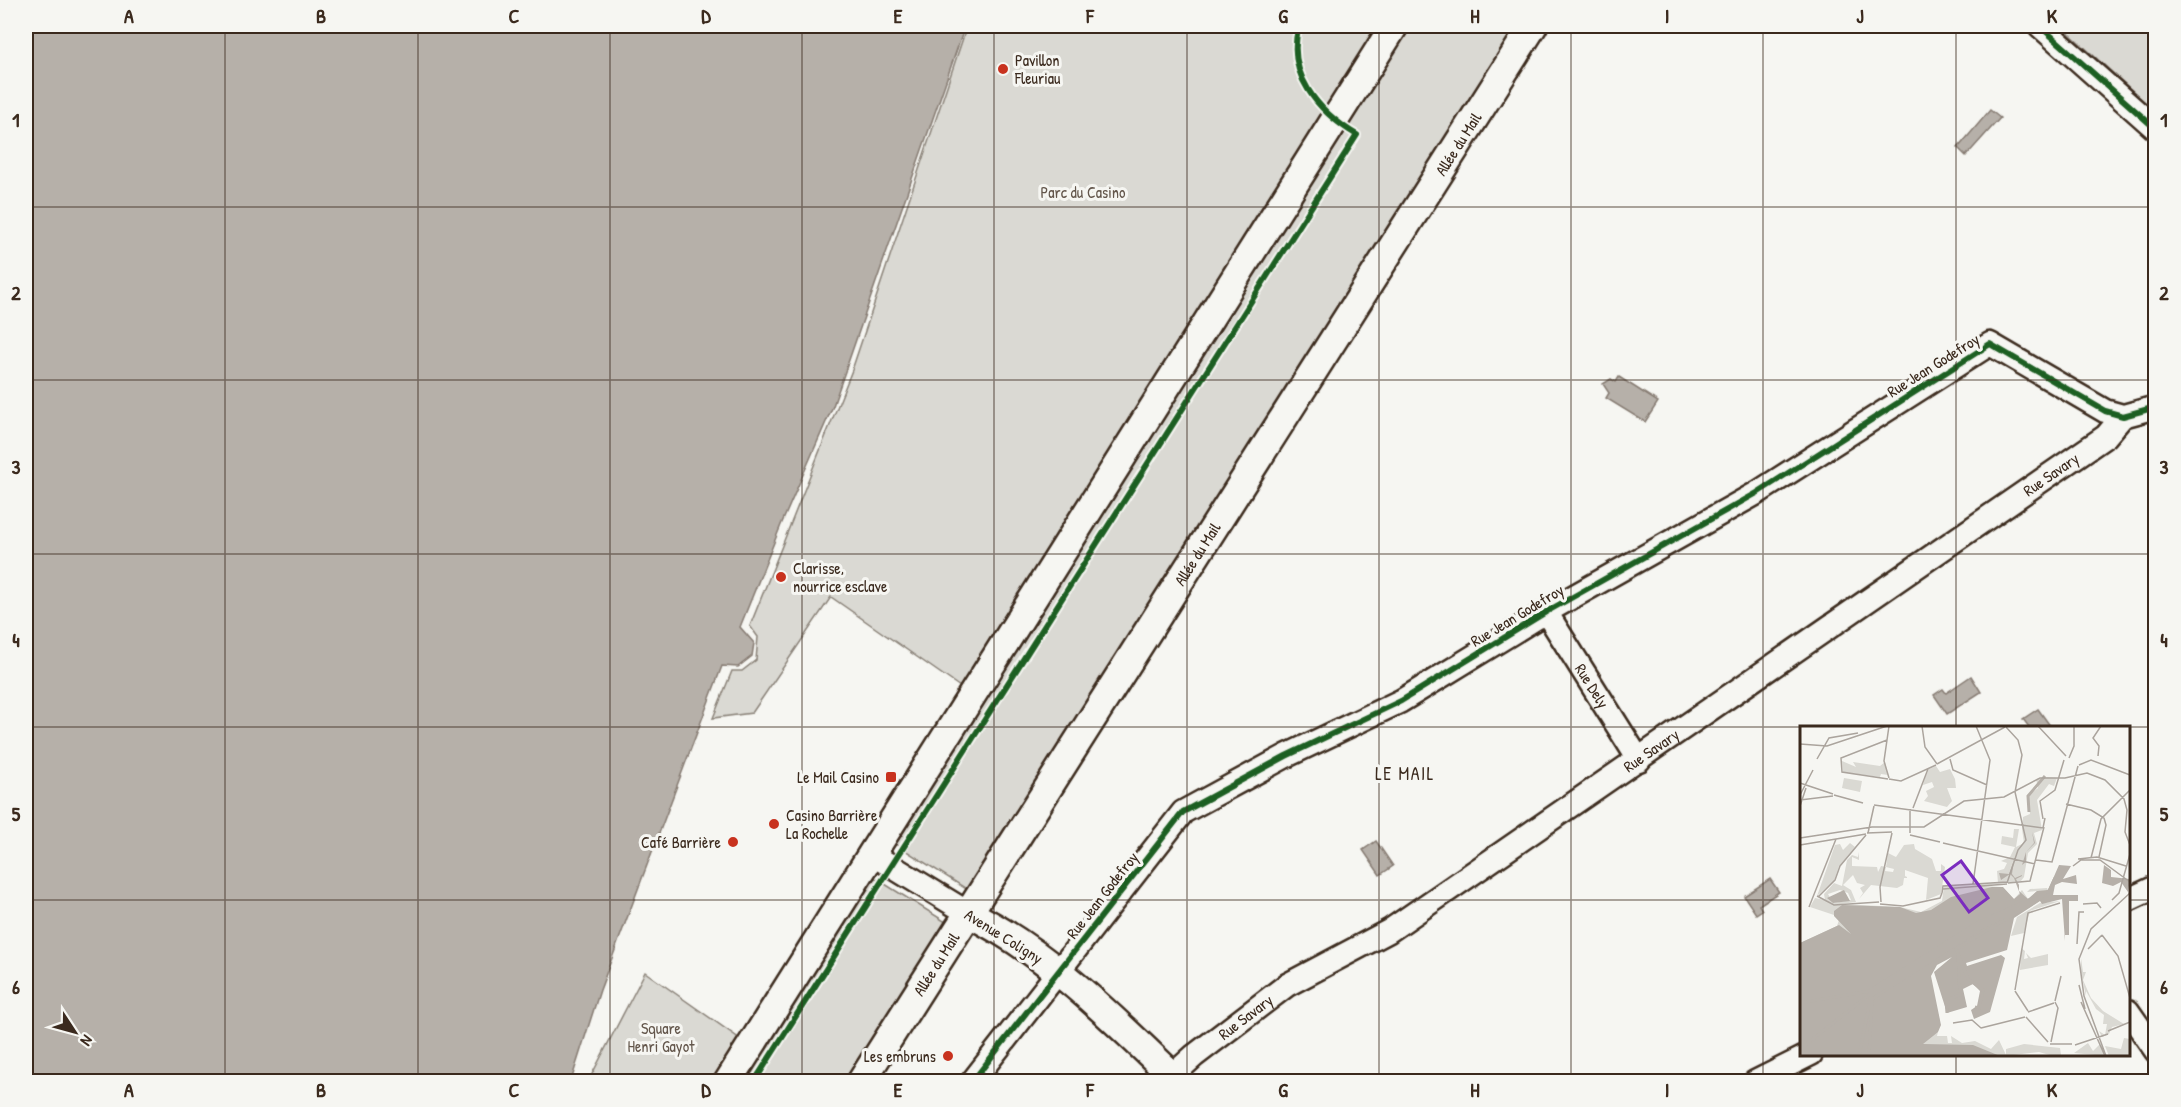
<svg xmlns="http://www.w3.org/2000/svg" width="2181" height="1107" font-family="'Patrick Hand',sans-serif">
<style>
.green{fill:#dad9d3;stroke:#8a8278;stroke-width:1.5}
.water{fill:#b6b0a9;stroke:#857a71;stroke-width:1.5}
.lines{fill:none;stroke-linecap:round;stroke-linejoin:round}
.minor-casing{stroke:#3b2a1e;stroke-width:27}
.tertiary-casing{stroke:#3b2a1e;stroke-width:32}
.minor{stroke:#f6f6f2;stroke-width:22}
.tertiary{stroke:#f6f6f2;stroke-width:27}
.cycleway-casing{stroke:#f6f6f2;stroke-width:10}
.cycleway{stroke:#1b5e20;stroke-width:6}
.grid{fill:none;stroke:#3b2a1e;stroke-width:1.5;stroke-opacity:0.55}
.poi-dot{fill:#c8321e;stroke:#f6f6f2;stroke-width:2}
.labels{text-anchor:middle;stroke-width:6;stroke-linejoin:round;paint-order:stroke}
.poi-label{font-size:16px;fill:#3b2a1e;stroke:#f6f6f2;text-anchor:start}
.street-label{font-size:16px;fill:#3b2a1e;stroke:#f6f6f2}
.park-label{font-size:16px;fill:#63564b;stroke:#f6f6f2}
.neighbourhood-label{font-size:18px;letter-spacing:1.5px;fill:#3b2a1e;stroke:#f6f6f2}
.inset-river{fill:none;stroke:#b6b0a9;stroke-width:3}
.inset-road{fill:none;stroke:#aba49d;stroke-width:1.5}
.view{fill:#7b2cbf;fill-opacity:0.15;stroke:#7b2cbf;stroke-width:3}
.inset-edge{fill:none;stroke:#3b2a1e;stroke-width:3}
.neatline{fill:none;stroke:#3b2a1e;stroke-width:2}
.grid-label{font-size:20px;text-anchor:middle;font-weight:bold;fill:#3b2a1e}
</style>
<rect width="100%" height="100%" fill="#f6f6f2"/>
<filter id="ink" filterUnits="userSpaceOnUse"><feTurbulence type="fractalNoise" baseFrequency=".0167" numOctaves="2"/><feDisplacementMap in="SourceGraphic" scale="12" xChannelSelector="R" yChannelSelector="G"/><feConvolveMatrix kernelMatrix="1 2 1 2 8 2 1 2 1" color-interpolation-filters="sRGB"/></filter>
<g filter="url(#ink)">
<!-- green -->
<g class="green">
<path d="M 967,26 L 1380,26 L 963,689 L 831,597 L 752,713 L 713,718 L 732,671 L 742,671 L 756,660 L 758,637 L 750,626 L 852,370 Z"/>
<path d="M 1410,26 L 1523,26 L 971,892 L 889,840 Z"/>
<path d="M 2061,26 L 2155,26 L 2155,111 Z"/>
<path d="M 872,876 L 949,924 L 849,1081 L 736,1082 Z"/>
<path d="M 645,972 L 750,1046 L 728,1081 L 588,1082 Z"/>
</g>
<!-- water -->
<g class="water">
<path d="M 26,26 L 965,26 L 833,406 L 781,525 L 740,627 L 754,643 L 752,656 L 738,667 L 722,666 L 600,990 L 571,1081 L 26,1081 Z"/>
<path d="M 1990,110 L 2000,118 L 1966,156 L 1958,148 Z"/>
<path d="M 1619,377 L 1658,402 L 1645,422 L 1606,398 L 1609,393 L 1603,384 L 1611,379 L 1616,382 Z"/>
<path d="M 1971,676 L 1981,692 L 1947,714 L 1934,695 L 1943,689 L 1946,693 Z"/>
<path d="M 2038,709 L 2051,727 L 2029,727 L 2023,719 Z"/>
<path d="M 1376,841 L 1393,866 L 1380,875 L 1363,850 Z"/>
<path d="M 1770,879 L 1779,892 L 1759,905 L 1762,910 L 1756,914 L 1744,896 Z"/>
</g>
<g class="lines">
<defs>
<g id="minor">
<path d="M 2040,26 L 2156,129"/>
<path id="s1" d="M 1546,612 L 1639,760"/>
<path d="M 870,853 L 968,913"/>
<path d="M 2128,900 L 2156,887"/>
<path d="M 2128,1011 L 2156,1051"/>
<path id="s2" d="M 1173,1075 L 1194,1056 L 1287,985 L 1389,931 L 2106,436 L 2123,416"/>
<path d="M 972,1082 L 1183,812 L 1286,756 L 1401,701 L 1546,612 L 1757,493 L 1990,344 L 2105,411 L 2123,416 L 2156,407"/>
<path d="M 1755,1082 L 1811,1054"/>
</g>
<g id="tertiary">
<path d="M 968,913 C 1049,953 1114,1020 1179,1082"/>
<path d="M 728,1082 L 1394,26"/>
<path id="s3" d="M 861,1082 L 1533,26"/>
</g>
</defs>
<!-- minor casing -->
<use href="#minor" class="minor-casing"/>
<!-- tertiary casing -->
<use href="#tertiary" class="tertiary-casing"/>
<!-- minor -->
<use href="#minor" class="minor"/>
<!-- tertiary -->
<use href="#tertiary" class="tertiary"/>
<defs>
<g id="cycleway">
<path d="M 2040,26 L 2156,129"/>
<path d="M 754,1082 L 1357,135 C 1318,112 1285,73 1299,26"/>
<path d="M 972,1082 L 1183,812 L 1286,756 L 1401,701 L 1546,612 L 1757,493 L 1990,344 L 2105,411 L 2123,416 L 2156,407"/>
</g>
</defs>
<!-- cycleway casing -->
<use href="#cycleway" class="cycleway-casing"/>
<!-- cycleway -->
<use href="#cycleway" class="cycleway"/>
</g>
</g>
<!-- grid -->
<path class="grid" d="M 225,26 L 225,1082M 418,26 L 418,1082M 610,26 L 610,1082M 802,26 L 802,1082M 994,26 L 994,1082M 1187,26 L 1187,1082M 1379,26 L 1379,1082M 1571,26 L 1571,1082M 1763,26 L 1763,1082M 1956,26 L 1956,728M 26,207 L 2156,207M 26,380 L 2156,380M 26,554 L 2156,554M 26,727 L 2156,727M 26,900 L 1802,900M 2128,900 L 2156,900M 1956,1054 L 1956,1082"/>
<!-- markers -->
<g class="poi-dot">
<circle cx="1003" cy="69" r="6"/>
<circle cx="781" cy="577" r="6"/>
<rect x="885" y="771" width="12" height="12" rx="3"/>
<circle cx="774" cy="824" r="6"/>
<circle cx="733" cy="842" r="6"/>
<circle cx="948" cy="1056" r="6"/>
</g>
<g class="labels">
<!-- poi labels -->
<g class="poi-label">
<text x="1015" y="66">Pavillon<tspan x="1015" dy="18">Fleuriau</tspan></text>
<text x="793" y="574">Clarisse,<tspan x="793" dy="18">nourrice esclave</tspan></text>
<text x="879" y="783" text-anchor="end">Le Mail Casino</text>
<text x="786" y="821">Casino Barrière<tspan x="786" dy="18">La Rochelle</tspan></text>
<text x="721" y="848" text-anchor="end">Café Barrière</text>
<text x="936" y="1062" text-anchor="end">Les embruns</text>
</g>
<!-- street labels -->
<g class="street-label">
<text dy="6" stroke="none"><textPath href="#s3" startOffset="1112">Allée du Mail</textPath></text>
<text transform="translate(1933 365) rotate(-32)" y="6">Rue Jean Godefroy</text>
<text dy="6" stroke="none"><textPath href="#s2" startOffset="1065">Rue Savary</textPath></text>
<text dy="6" stroke="none"><textPath href="#s3" startOffset="626">Allée du Mail</textPath></text>
<text transform="translate(1517 615) rotate(-31)" y="6">Rue Jean Godefroy</text>
<text dy="6" stroke="none"><textPath href="#s1" startOffset="87">Rue Dely</textPath></text>
<text dy="6" stroke="none"><textPath href="#s2" startOffset="579">Rue Savary</textPath></text>
<text transform="translate(1102 895) rotate(-52)" y="6">Rue Jean Godefroy</text>
<text transform="translate(1004 936) rotate(32)" y="6">Avenue Coligny</text>
<text dy="6" stroke="none"><textPath href="#s3" startOffset="140">Allée du Mail</textPath></text>
<text dy="6" stroke="none"><textPath href="#s2" startOffset="93">Rue Savary</textPath></text>
</g>
<!-- park labels -->
<g class="park-label">
<text x="1083" y="198">Parc du Casino</text>
<text x="661" y="1034">Square<tspan x="661" dy="18">Henri Gayot</tspan></text>
</g>
<!-- neighbourhood labels -->
<g class="neighbourhood-label">
<text x="1405" y="780">LE MAIL</text>
</g>
</g>
<!-- overview -->
<g transform="translate(1800 726)">
<rect width="330" height="330" fill="#f6f6f2"/>
<path d="M 42,35 L 56,41 L 53,36 L 80,40 L 85,36 L 88,49 L 81,48 L 80,51 L 43,46 ZM 136,40 L 140,46 L 150,43 L 155,53 L 156,62 L 147,62 L 152,75 L 147,81 L 124,75 L 128,70 L 126,65 L 134,61 L 132,56 L 123,59 L 125,52 L 129,43 ZM 247,51 L 257,52 L 254,60 L 249,58 L 237,74 L 242,104 L 234,107 L 237,118 L 228,127 L 224,151 L 221,155 L 182,160 L 202,161 L 214,173 L 222,164 L 228,173 L 237,165 L 246,164 L 227,166 L 230,163 L 247,162 L 248,164 L 206,190 L 0,217 L 37,200 L 39,194 L 34,189 L 10,181 L 15,172 L 25,174 L 24,168 L 34,157 L 42,160 L 47,134 L 52,129 L 58,131 L 59,126 L 59,134 L 52,131 L 52,140 L 77,141 L 78,146 L 81,140 L 86,141 L 85,145 L 93,146 L 94,143 L 86,141 L 88,127 L 96,131 L 104,119 L 114,118 L 115,123 L 132,133 L 136,145 L 141,145 L 141,138 L 145,141 L 141,168 L 126,174 L 128,152 L 105,144 L 105,150 L 107,151 L 107,155 L 107,152 L 104,152 L 103,159 L 97,162 L 71,159 L 59,173 L 63,167 L 60,162 L 65,159 L 57,157 L 53,149 L 43,159 L 51,164 L 56,176 L 41,178 L 100,181 L 121,186 L 142,175 L 144,160 L 198,157 L 197,145 L 204,143 L 207,137 L 201,135 L 210,131 L 215,121 L 201,118 L 202,110 L 213,112 L 214,103 L 219,103 L 216,121 L 224,117 L 222,103 L 223,91 L 230,88 L 228,70 L 238,62 L 236,53 ZM 40,164 L 48,167 L 51,174 L 33,177 L 28,168 ZM 44,52 L 62,55 L 60,66 L 42,62 ZM 50,117 L 55,121 L 39,140 L 34,155 L 17,170 L 35,119 L 40,118 L 43,124 ZM 260,175 L 230,185 L 224,207 L 211,210 L 217,191 L 240,177 ZM 221,222 L 225,225 L 224,233 L 228,232 L 226,227 L 231,232 L 248,228 L 248,239 L 220,244 ZM 281,232 L 283,246 L 286,246 L 283,254 L 291,272 L 303,285 L 324,298 L 312,301 L 309,308 L 302,311 L 299,305 L 305,309 L 307,298 L 303,298 L 304,289 L 296,283 L 286,265 L 286,270 L 281,247 ZM 132,262 L 140,296 L 137,310 L 147,310 L 148,317 L 152,317 L 151,310 L 162,317 L 175,315 L 191,323 L 199,314 L 206,329 L 206,323 L 224,318 L 260,322 L 261,329 L 265,330 L 253,330 L 239,326 L 206,330 L 93,330 ZM 324,312 L 330,313 L 330,330 L 309,330 L 305,320 L 321,323 ZM 288,317 L 293,325 L 300,318 L 305,330 L 274,327 Z" fill="#dad9d3" fill-rule="evenodd"/>
<path d="M 237,103 L 232,106 L 235,117 L 226,126 L 226,136 L 222,139 L 222,150 L 216,153 L 219,159 L 219,165 L 228,173 L 237,165 L 248,164 L 259,139 L 271,140 L 263,153 L 276,149 L 277,158 L 262,156 L 255,159 L 253,169 L 278,169 L 278,175 L 269,175 L 269,209 L 265,209 L 265,215 L 262,173 L 242,178 L 240,175 L 214,192 L 207,224 L 166,237 L 167,240 L 201,229 L 205,232 L 190,286 L 174,293 L 171,284 L 177,280 L 180,265 L 173,258 L 163,263 L 167,281 L 147,287 L 134,246 L 152,231 L 137,239 L 131,250 L 141,299 L 138,306 L 123,318 L 173,319 L 200,330 L 0,330 L 0,217 L 39,199 L 51,208 L 34,190 L 34,185 L 42,179 L 100,181 L 116,187 L 131,184 L 151,171 L 192,161 L 203,161 L 214,173 L 220,168 L 214,152 L 210,148 L 201,154 L 199,147 L 209,148 L 214,134 L 212,148 L 215,152 L 222,149 L 222,139 L 226,126 L 234,117 L 232,106 ZM 304,139 L 311,144 L 311,151 L 330,153 L 328,166 L 321,156 L 313,160 L 302,157 ZM 44,164 L 50,175 L 33,177 L 27,172 Z" fill="#b6b0a9"/>
<path class="inset-river" d="M 229,86 L 228,70 L 245,50M 227,181 L 243,171M 0,277 L 69,265 L 177,197 L 249,165 L 255,152M 175,281 L 179,282 L 183,264 L 168,253 L 156,223 L 225,182M 147,287 L 146,274 L 160,269 L 158,229M 0,323 L 70,268 L 178,199 L 231,176M 59,330 L 71,270 L 179,201 L 244,169M 69,330 L 72,273 L 180,203 L 232,177"/>
<path class="inset-road" d="M 122,0 L 125,21 L 137,38M 238,0 L 266,30M 206,1 L 218,14 L 222,29 L 215,66 L 226,114 L 218,124 L 207,157M 87,14 L 41,32 L 42,46 L 88,53M 0,18 L 27,20 L 87,0M 298,30 L 299,20 L 293,12 L 301,0M 269,32 L 274,20 L 274,0M 17,33 L 29,12 L 58,7M 150,33 L 153,44 L 187,59M 137,38 L 205,1M 279,39 L 291,34 L 330,49M 89,52 L 84,35 L 89,0M 89,53 L 101,55 L 136,39M 0,57 L 33,68M 0,69 L 13,44M 34,69 L 63,77M 0,74 L 33,70M 266,78 L 291,84 L 304,92 L 306,99 L 299,131M 74,79 L 243,102 L 245,92M 0,80 L 6,62M 113,82 L 128,43M 110,83 L 110,107M 243,93 L 240,75 L 255,64 L 264,34M 67,107 L 92,106M 68,107 L 74,80M 110,109 L 140,116M 0,112 L 72,101 L 124,101 L 164,75 L 204,71 L 240,52 L 265,52 L 287,47 L 305,54 L 324,73 L 327,84 L 325,106 L 330,119M 143,117 L 235,138M 0,119 L 66,108M 291,132 L 301,93 L 330,64M 278,133 L 297,131 L 326,140M 236,134 L 252,136 L 278,40M 273,140 L 281,134 L 300,134 L 330,156M 208,157 L 230,155 L 244,101M 173,158 L 190,34 L 176,0M 143,163 L 207,158M 142,167 L 143,160 L 207,156M 17,170 L 34,179 L 79,176M 18,171 L 35,154 L 40,140 L 66,109M 312,174 L 319,167 L 330,128M 81,176 L 80,161 L 92,107M 80,178 L 103,180 L 140,172 L 142,167M 283,178 L 297,177 L 301,182M 9,181 L 36,113M 302,209 L 318,230 L 330,272M 277,218 L 279,186 L 284,186M 288,223 L 302,209M 279,259 L 285,283M 215,264 L 228,187 L 260,177M 215,265 L 228,285M 255,275 L 261,250M 281,276 L 305,330M 228,286 L 254,277M 226,291 L 248,316M 153,297 L 172,294 L 181,302M 181,302 L 225,291M 308,305 L 330,296M 251,316 L 258,282 L 255,276M 250,318 L 272,318M 275,319 L 308,308M 306,330 L 284,270 L 279,233 L 291,203 L 330,167"/>
<path class="view" d="M 161,135 L 188,172 L 169,186 L 142,149 Z"/>
<rect width="330" height="330" class="inset-edge"/>
</g>
<!-- margin -->
<rect width="2181" height="1107" fill="none" stroke="#f6f6f2" stroke-width="66"/>
<!-- north arrow -->
<g transform="translate(75 1032) rotate(126)" stroke="#f6f6f2" stroke-width="4.5" paint-order="stroke">
<path d="M0-4.5L10 22L0 15L-10 22Z" fill="#3b2a1e"/>
<text y="-9" font-size="16" font-weight="bold" text-anchor="middle" fill="#3b2a1e">N</text>
</g>
<rect x="33" y="33" width="2115" height="1041" class="neatline"/>
<g class="grid-label">
<text x="129" y="23">A</text>
<text x="321" y="23">B</text>
<text x="514" y="23">C</text>
<text x="706" y="23">D</text>
<text x="898" y="23">E</text>
<text x="1090" y="23">F</text>
<text x="1283" y="23">G</text>
<text x="1475" y="23">H</text>
<text x="1667" y="23">I</text>
<text x="1860" y="23">J</text>
<text x="2052" y="23">K</text>
<text x="16" y="127">1</text>
<text x="2164" y="127">1</text>
<text x="16" y="300">2</text>
<text x="2164" y="300">2</text>
<text x="16" y="474">3</text>
<text x="2164" y="474">3</text>
<text x="16" y="647">4</text>
<text x="2164" y="647">4</text>
<text x="16" y="821">5</text>
<text x="2164" y="821">5</text>
<text x="16" y="994">6</text>
<text x="2164" y="994">6</text>
<text x="129" y="1097">A</text>
<text x="321" y="1097">B</text>
<text x="514" y="1097">C</text>
<text x="706" y="1097">D</text>
<text x="898" y="1097">E</text>
<text x="1090" y="1097">F</text>
<text x="1283" y="1097">G</text>
<text x="1475" y="1097">H</text>
<text x="1667" y="1097">I</text>
<text x="1860" y="1097">J</text>
<text x="2052" y="1097">K</text>
</g>
</svg>
